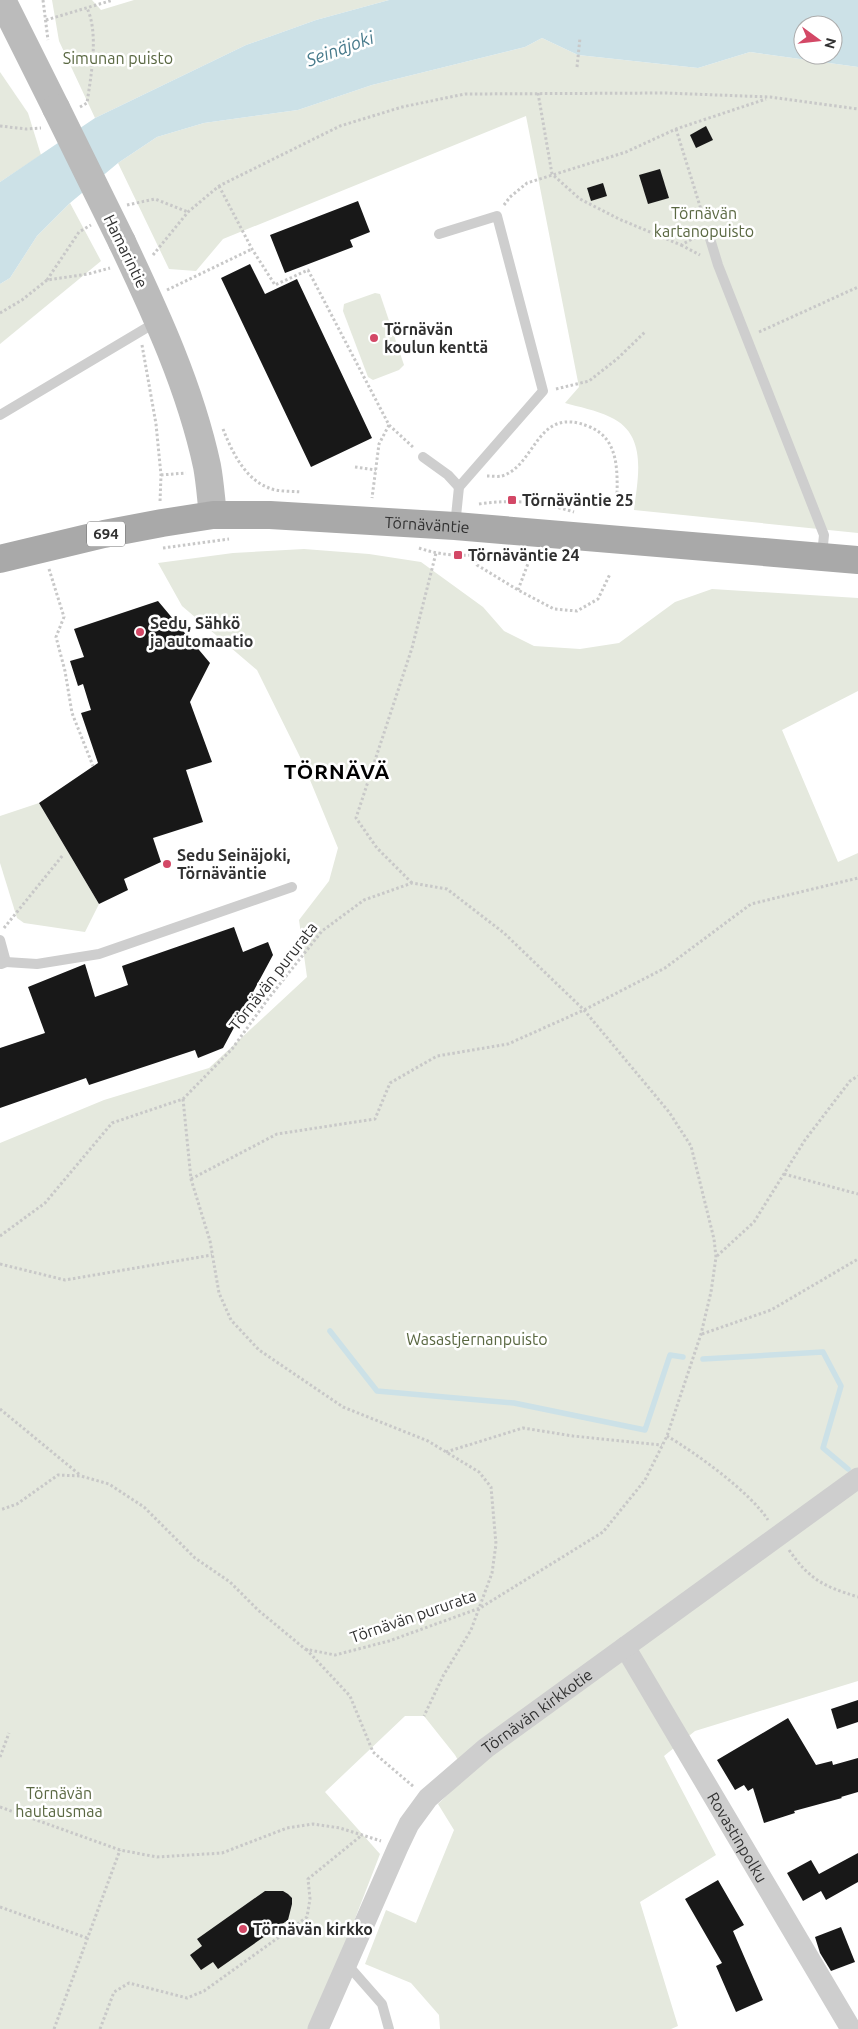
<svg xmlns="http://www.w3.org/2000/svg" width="858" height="2029" font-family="Ubuntu,sans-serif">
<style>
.green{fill:#e5e9de}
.water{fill:#cce1e7;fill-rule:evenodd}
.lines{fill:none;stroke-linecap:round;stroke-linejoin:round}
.stream{stroke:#cce1e7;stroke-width:5.5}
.building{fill:#181818}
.path{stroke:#c8c8c8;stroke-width:3;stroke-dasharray:2.5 2.5;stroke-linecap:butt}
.lane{stroke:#cecece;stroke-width:10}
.street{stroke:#cecece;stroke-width:21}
.secondary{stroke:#bbb;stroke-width:28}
.primary{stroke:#a9a9a9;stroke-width:28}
.secondary-bridge{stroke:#bbb;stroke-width:28}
.poi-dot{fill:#d34866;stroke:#fff;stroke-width:2}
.labels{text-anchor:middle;stroke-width:5;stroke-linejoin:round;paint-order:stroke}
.shield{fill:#fff;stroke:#6f6f6f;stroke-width:1}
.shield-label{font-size:15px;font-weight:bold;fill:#313131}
.park-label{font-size:16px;fill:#5a6842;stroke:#fff}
.street-label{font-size:16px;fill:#313131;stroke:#fff}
.poi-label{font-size:16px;font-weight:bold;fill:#313131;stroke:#fff;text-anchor:start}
.water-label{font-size:18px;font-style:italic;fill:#477a8b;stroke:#fff}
.district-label{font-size:21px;font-weight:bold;letter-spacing:1px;fill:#000;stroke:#fff}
</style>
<rect width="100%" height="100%" fill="#fff"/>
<!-- green -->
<g class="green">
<path d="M 52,0 L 92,0 L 101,10 L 134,0 L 389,0 L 316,20 L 246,45 L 95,118 L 59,41 Z"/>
<path d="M 542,38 L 578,55 L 698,68 L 750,52 L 858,67 L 858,533 L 634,510 C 638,477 648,434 610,417 C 596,410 579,407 565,403 L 579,387 L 526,116 L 223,239 L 196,271 L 169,269 L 118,163 L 157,137 L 204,123 L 298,110 L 372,85 L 525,47 Z"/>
<path d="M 0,72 L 28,113 L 41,155 L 0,182 Z"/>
<path d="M 70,203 L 101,261 L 0,344 L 0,284 L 10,278 L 37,236 Z"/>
<path d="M 375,293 L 380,294 L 404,365 L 399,370 L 373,380 L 368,377 L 343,311 L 344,304 Z"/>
<path d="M 304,549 L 369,554 L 421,562 L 483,607 L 504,631 L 534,646 L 580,649 L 619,643 L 675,602 L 712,589 L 858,598 L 858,691 L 782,730 L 838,862 L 858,853 L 858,1681 L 695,1731 L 664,1756 L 716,1855 L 640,1902 L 678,2026 L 671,2029 L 440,2029 L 439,2015 L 411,1983 L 365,1964 L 386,1910 L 416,1923 L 454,1830 L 438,1804 L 467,1776 L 455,1755 L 424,1716 L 405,1716 L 325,1792 L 380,1854 L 329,1986 L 310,2029 L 0,2029 L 0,1143 L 104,1100 L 209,1068 L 307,977 L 299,920 L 329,881 L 338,848 L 303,763 L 257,670 L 182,606 L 158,563 L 233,553 Z"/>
<path d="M 39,803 L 99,904 L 85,932 L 24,923 L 17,918 L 0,863 L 0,816 Z"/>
</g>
<!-- water -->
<path class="water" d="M 389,0 L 858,0 L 858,67 L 750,52 L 698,68 L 578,55 L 542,38 L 525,47 L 372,85 L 298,110 L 204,123 L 157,137 L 118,163 L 70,203 L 37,236 L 10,278 L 0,284 L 0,182 L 95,118 L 246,45 L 316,20 ZM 803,25 L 833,25 L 833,55 L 803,55 Z"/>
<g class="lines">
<!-- stream -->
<g class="stream">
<path d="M 330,1331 L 377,1391 L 514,1403 L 645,1430 L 670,1355 L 683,1357"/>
<path d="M 703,1359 L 823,1352 L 841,1386 L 823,1448 L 848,1469"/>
</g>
</g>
<!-- building -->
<g class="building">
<path d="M 706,126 L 713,140 L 696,148 L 690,135 Z"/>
<path d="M 660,169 L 669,198 L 648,204 L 639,175 Z"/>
<path d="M 603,183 L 607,196 L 591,201 L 587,188 Z"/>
<path d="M 358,201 L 370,232 L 350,240 L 353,247 L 285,273 L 270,235 Z"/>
<path d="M 250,264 L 265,294 L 297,279 L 372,438 L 311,467 L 221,278 Z"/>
<path d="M 158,601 L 210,663 L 190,702 L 212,762 L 186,770 L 203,822 L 153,838 L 161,862 L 124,879 L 128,890 L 99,904 L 39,803 L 98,763 L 81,713 L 91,710 L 83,684 L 78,686 L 70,661 L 84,657 L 74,629 Z"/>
<path d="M 234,927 L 243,952 L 268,942 L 273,955 L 223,1048 L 198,1058 L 195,1050 L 89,1085 L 86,1078 L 0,1108 L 0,1048 L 45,1033 L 28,987 L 85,964 L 95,997 L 128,985 L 122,966 Z"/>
<path d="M 858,1700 L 858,1722 L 837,1729 L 831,1709 Z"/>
<path d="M 788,1718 L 816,1765 L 832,1761 L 833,1765 L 858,1758 L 858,1792 L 841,1797 L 842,1798 L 794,1811 L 795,1813 L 764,1823 L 753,1788 L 748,1791 L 744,1785 L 735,1790 L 717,1760 Z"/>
<path d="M 858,1853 L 858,1882 L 826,1900 L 821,1891 L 803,1901 L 787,1873 L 811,1860 L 819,1874 Z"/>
<path d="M 718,1880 L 744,1925 L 733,1931 L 763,2000 L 736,2012 L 716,1966 L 722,1963 L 685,1899 Z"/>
<path d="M 265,1891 L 283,1891 L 288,1894 L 292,1898 L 292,1904 L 288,1920 L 218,1969 L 213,1962 L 201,1970 L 190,1955 L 202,1946 L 197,1939 Z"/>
<path d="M 841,1927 L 855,1962 L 831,1971 L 820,1953 L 815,1937 Z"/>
</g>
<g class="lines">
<!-- path -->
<g class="path">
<path d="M 43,0 L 48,40"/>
<path d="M 46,20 L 113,0"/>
<path d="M 577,67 L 580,38"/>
<path d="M 538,93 L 552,174 L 580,199 L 619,219 L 681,245 L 696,237"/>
<path d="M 80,107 L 87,103 C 91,76 99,33 87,8"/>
<path d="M 0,126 L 26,129 L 41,128"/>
<path d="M 676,129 L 704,219"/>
<path d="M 219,186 L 252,249 L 275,285 L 308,270 L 389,425 L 379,444 L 372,498"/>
<path d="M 127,205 L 155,199 L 188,212"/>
<path d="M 504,205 L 510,197 L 527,183 L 626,152 L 676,129 L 766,99"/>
<path d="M 681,245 L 700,255"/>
<path d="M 153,255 L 188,212 L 219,186 L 340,126 L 402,107 L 465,94 L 666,93 L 770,97 L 858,109"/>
<path d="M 47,280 L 79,232 L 91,225"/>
<path d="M 167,290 L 252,249"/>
<path d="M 0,313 L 22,300 L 47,280 L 88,274 L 110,268"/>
<path d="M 759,332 L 858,287"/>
<path d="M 142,345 L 156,424 L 161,475 L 160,502"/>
<path d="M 556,389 L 589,381 L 617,359 L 646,331"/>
<path d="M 389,425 L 414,448"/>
<path d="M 223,429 C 232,452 245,479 269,488 C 278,492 291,491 301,492"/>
<path d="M 355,467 L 376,470"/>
<path d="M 161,475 L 186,473"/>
<path d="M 487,476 C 492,476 498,477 502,476 C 537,465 536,404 590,427 C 621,440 617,475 617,504"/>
<path d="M 479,504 C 512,499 542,502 574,512"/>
<path d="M 163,548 L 229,539"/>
<path d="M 419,548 C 442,556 466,557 491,553"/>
<path d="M 472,556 L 477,565 L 518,590 L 554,609 L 577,611 L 598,599 L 610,574"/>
<path d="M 49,569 L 64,617 L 56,637 L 65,671 L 72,713 L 93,766"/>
<path d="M 518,590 L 532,553"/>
<path d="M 412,883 L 377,848 L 356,818 L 412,648 L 436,553"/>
<path d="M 4,928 L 63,855"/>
<path d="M 183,1099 L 191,1179 L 210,1241 L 219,1293 L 231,1320 L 259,1350 L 343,1407 L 428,1441 L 479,1472 L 491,1487 L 496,1544 L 492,1573 L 471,1630 L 443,1676 L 424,1716"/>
<path d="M 784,1174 L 858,1194"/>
<path d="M 191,1179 L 277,1134 L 375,1119 L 390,1083 L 437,1056 L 508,1044 L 584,1010 L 665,968 L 751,904 L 858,878"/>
<path d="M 0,1236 L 45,1203 L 112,1123 L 183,1099 L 232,1049 L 268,999 L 322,931 L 364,900 L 412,883 L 447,889 L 504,933 L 584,1010 L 669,1112 L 691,1146 L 714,1239 L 716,1257 L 711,1292 L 701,1334 L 667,1436 L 645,1480 L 603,1532 L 480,1608 L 389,1641 L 335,1655 L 305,1649 L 258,1610 L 230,1582 L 195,1558 L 144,1507 L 109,1484 L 81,1476 L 58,1475 L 17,1504 L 0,1510"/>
<path d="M 717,1256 L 754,1222 L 805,1140 L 850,1081 L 858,1076"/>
<path d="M 0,1264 L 65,1280 L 212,1255"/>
<path d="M 702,1334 L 771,1310 L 858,1259"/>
<path d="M 0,1409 L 80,1475"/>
<path d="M 667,1436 C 696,1453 751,1493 768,1520"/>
<path d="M 446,1452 L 523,1428 L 573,1436 L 662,1445"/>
<path d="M 789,1550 C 810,1580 823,1586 858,1597"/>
<path d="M 306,1649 L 350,1696 L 373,1752 L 414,1787"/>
<path d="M 0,1757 L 9,1733"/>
<path d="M 0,1807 L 120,1850 L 157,1857 L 222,1853 L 287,1828 L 313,1824 L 340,1828 L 381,1841"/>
<path d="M 0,1907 L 87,1938"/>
<path d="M 54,2029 L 120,1850"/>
<path d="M 100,2029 L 114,1992 L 129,1983 L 187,1998 L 204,1991 L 307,1917 L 310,1899 L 308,1879 L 362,1835"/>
</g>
<!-- lane -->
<g class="lane">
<path d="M 708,232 L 718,265 L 824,535 L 822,555"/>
<path d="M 439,234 L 497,216 L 543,391 L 459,487 L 455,526"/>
<path d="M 0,415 L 158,321"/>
<path d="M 423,457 L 448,475 L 459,487"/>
<path d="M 0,940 L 6,962 L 1,964"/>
<path d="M 6,962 L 37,964 L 99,954 L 292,887"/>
<path d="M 346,1963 L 382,2004 L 389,2029"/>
</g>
<!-- street -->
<g class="street">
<path id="s1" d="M 625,1647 L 851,2029"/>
<path id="s2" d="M 318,2029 L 398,1847 L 409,1824 L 428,1798 L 486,1748 L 858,1478"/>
</g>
<!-- secondary -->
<g class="secondary">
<path d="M 2,0 L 56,108"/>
<path d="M 122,242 C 156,314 190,387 207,466 C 210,482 211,499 213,515"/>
</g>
<!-- primary -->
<path class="primary" id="s3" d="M 0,559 L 104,534 L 162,523 L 213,515 L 270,515 L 455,526 L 858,560"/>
<!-- secondary-bridge -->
<path class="secondary-bridge" d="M 56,108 L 122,242"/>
</g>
<!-- markers -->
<g class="poi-dot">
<circle cx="374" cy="338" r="5"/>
<rect x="507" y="495" width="10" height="10" rx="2.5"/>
<rect x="453" y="550" width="10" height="10" rx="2.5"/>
<circle cx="140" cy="632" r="5"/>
<circle cx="167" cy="864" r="5"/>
<circle cx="243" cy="1929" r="5"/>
</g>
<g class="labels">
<!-- shield labels -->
<rect class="shield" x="87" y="521.5" width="38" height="25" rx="4"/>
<g class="shield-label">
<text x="106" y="539">694</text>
</g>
<!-- park labels -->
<g class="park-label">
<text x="118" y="64">Simunan puisto</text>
<text x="704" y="219">Törnävän<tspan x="704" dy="18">kartanopuisto</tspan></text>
<text x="477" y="1345">Wasastjernanpuisto</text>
<text x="59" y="1799">Törnävän<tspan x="59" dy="18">hautausmaa</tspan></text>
</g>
<!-- street labels -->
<g class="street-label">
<text transform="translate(126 251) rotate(64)" y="6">Hamarintie</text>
<text dy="6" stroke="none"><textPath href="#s3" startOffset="432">Törnäväntie</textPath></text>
<text transform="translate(273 976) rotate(-52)" y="6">Törnävän pururata</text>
<text transform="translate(413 1616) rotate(-19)" y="6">Törnävän pururata</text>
<text dy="6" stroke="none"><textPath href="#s2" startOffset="396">Törnävän kirkkotie</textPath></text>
<text dy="6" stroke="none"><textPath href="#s1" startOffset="221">Rovastinpolku</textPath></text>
</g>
<!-- poi labels -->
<g class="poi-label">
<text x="384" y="335">Törnävän<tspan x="384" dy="18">koulun kenttä</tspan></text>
<text x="522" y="506">Törnäväntie 25</text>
<text x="468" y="561">Törnäväntie 24</text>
<text x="150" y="629">Sedu, Sähkö<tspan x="150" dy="18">ja automaatio</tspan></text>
<text x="177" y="861">Sedu Seinäjoki,<tspan x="177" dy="18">Törnäväntie</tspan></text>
<text x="253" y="1935">Törnävän kirkko</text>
</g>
<!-- water labels -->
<g class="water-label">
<text transform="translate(340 49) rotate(-20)" y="6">Seinäjoki</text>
</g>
<!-- district labels -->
<g class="district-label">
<text x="337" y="779">TÖRNÄVÄ</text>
</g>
</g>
<!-- north arrow -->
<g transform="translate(818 40) rotate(105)"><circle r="24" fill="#ffffff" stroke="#adadad"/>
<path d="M0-4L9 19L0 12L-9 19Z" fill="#d34866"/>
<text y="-8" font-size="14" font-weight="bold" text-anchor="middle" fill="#313131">N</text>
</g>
</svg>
